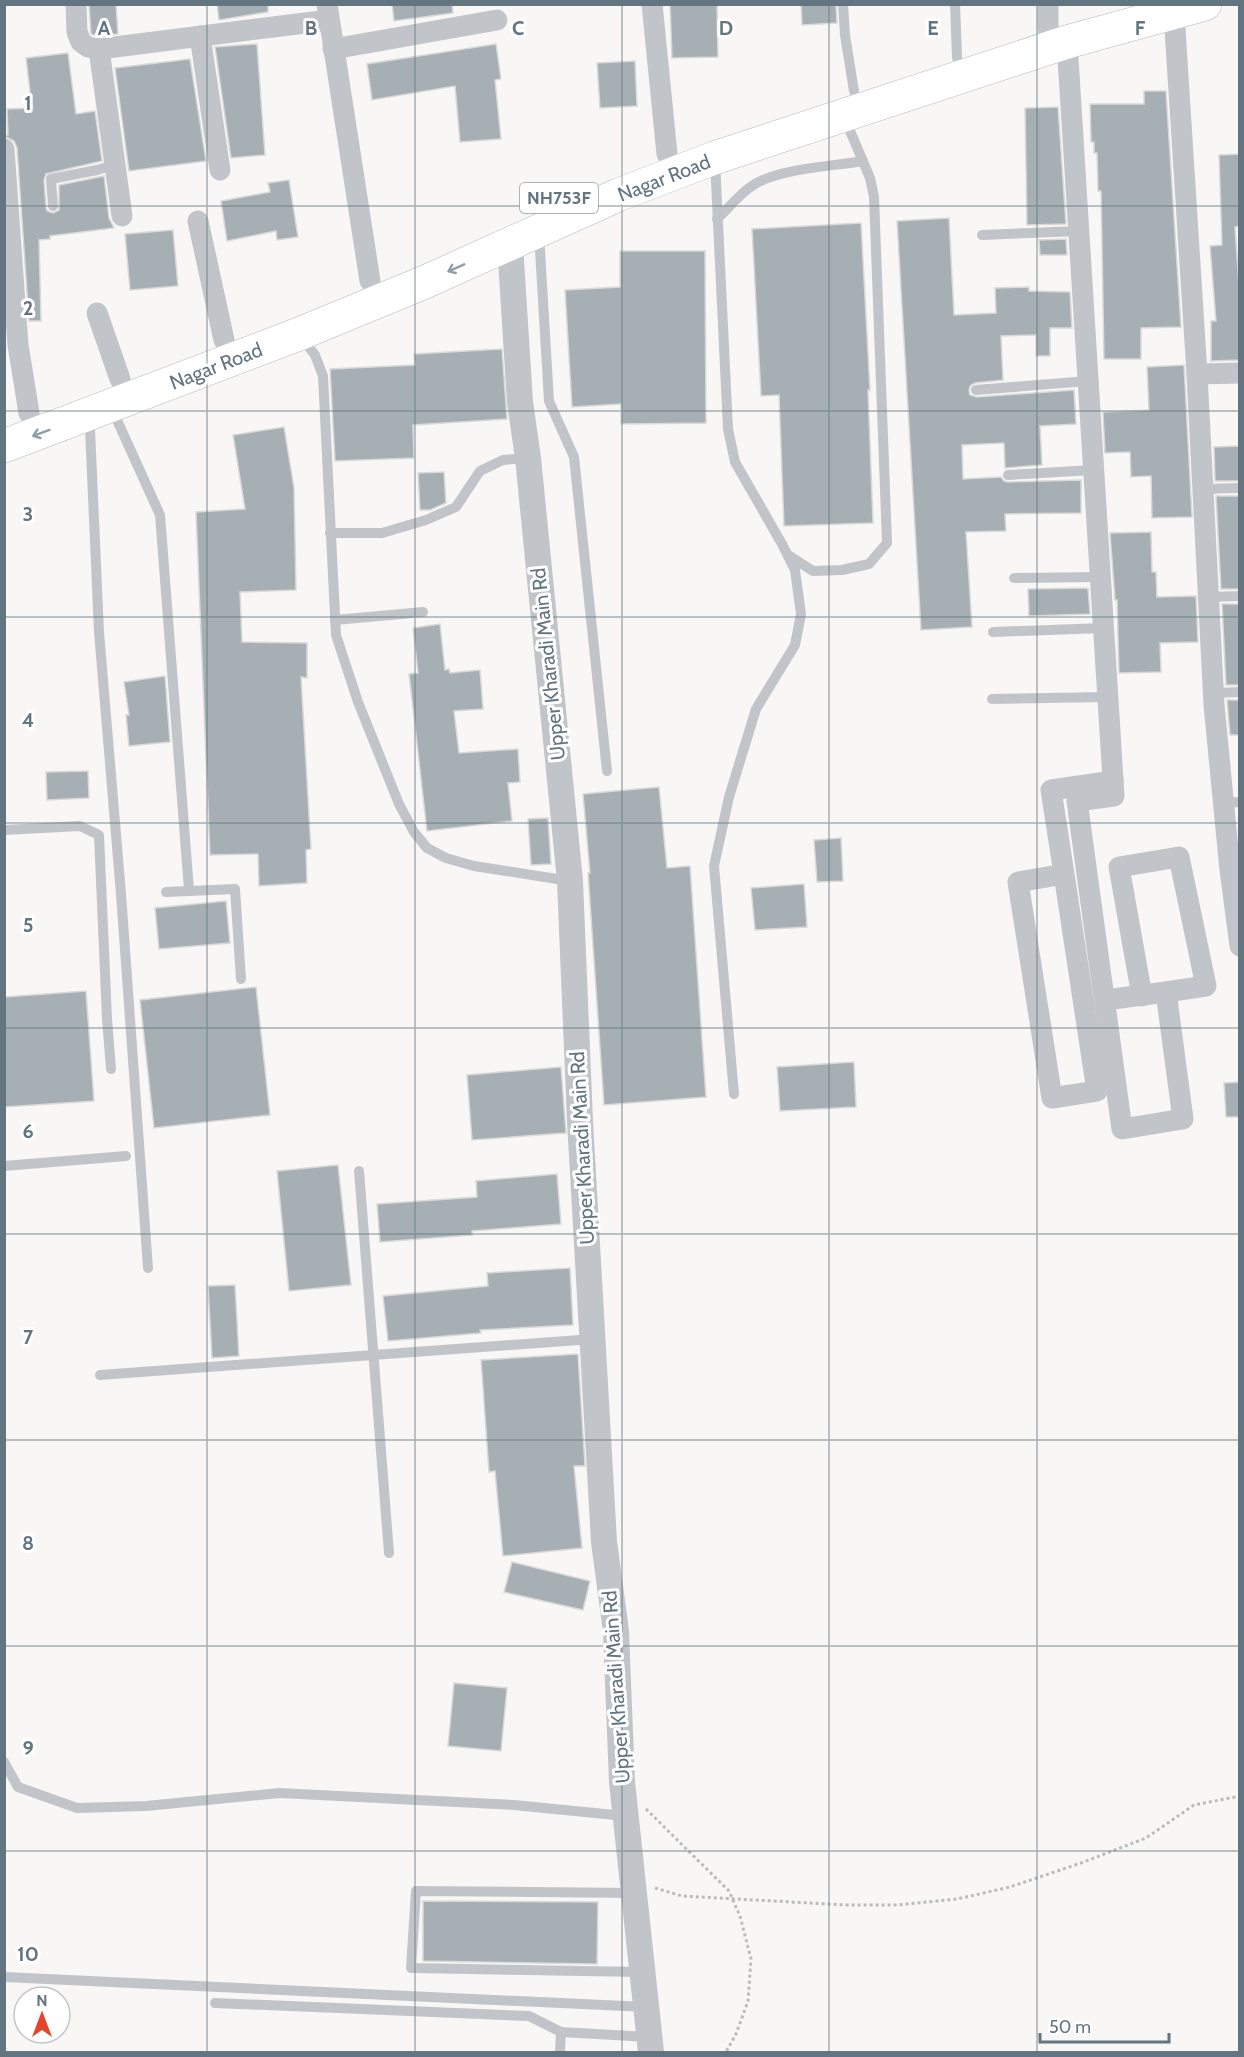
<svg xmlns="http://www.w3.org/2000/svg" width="1244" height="2057" font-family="Cabin,sans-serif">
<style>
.building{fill:#a5afb4;stroke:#d9d9d7;stroke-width:1.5}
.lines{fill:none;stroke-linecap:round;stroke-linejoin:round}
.trunk-casing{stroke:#b2b7ba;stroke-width:34}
.path{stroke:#b9bcbf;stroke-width:3;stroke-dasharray:3 3;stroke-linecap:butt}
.service{stroke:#c1c5c9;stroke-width:10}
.minor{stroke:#c1c5c9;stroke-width:21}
.tertiary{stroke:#c1c5c9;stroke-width:26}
.trunk{stroke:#fff;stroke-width:33}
.oneway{stroke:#929ea6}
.grid{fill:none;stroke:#637580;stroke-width:1.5;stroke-opacity:0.55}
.labels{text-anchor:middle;stroke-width:6;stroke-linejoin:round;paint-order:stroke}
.shield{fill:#fff;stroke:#929ea6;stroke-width:1.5}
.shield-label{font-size:18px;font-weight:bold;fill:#637580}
.street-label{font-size:20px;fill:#637580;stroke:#fff}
.grid-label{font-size:20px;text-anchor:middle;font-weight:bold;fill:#637580;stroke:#fff;stroke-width:6;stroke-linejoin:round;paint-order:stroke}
</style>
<rect width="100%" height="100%" fill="#f8f7f5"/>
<!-- building -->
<g class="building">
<path d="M 116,4 L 118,34 L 97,36 L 91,34 L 89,5 Z"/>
<path d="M 217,4 L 268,4 L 268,12 L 219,20 Z"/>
<path d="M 392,4 L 452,4 L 453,13 L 394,21 Z"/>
<path d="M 670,4 L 717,4 L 718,57 L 672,58 Z"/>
<path d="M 801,4 L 836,4 L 837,23 L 802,25 Z"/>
<path d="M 257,44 L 265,155 L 231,158 L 215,47 Z"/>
<path d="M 496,44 L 501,79 L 495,80 L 501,139 L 460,142 L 455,86 L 372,100 L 367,64 Z"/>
<path d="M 68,53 L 76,114 L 95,111 L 102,161 L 46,174 L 44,180 L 46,207 L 47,211 L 53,213 L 59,210 L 59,185 L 104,176 L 109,218 L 114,228 L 50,236 L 50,239 L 39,240 L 41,321 L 29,321 L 17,148 L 14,141 L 4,136 L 8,135 L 7,109 L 32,108 L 26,58 Z"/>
<path d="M 190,59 L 206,161 L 129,171 L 115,68 Z"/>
<path d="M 635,61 L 637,106 L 600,108 L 597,63 Z"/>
<path d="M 1144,91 L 1166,91 L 1181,327 L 1141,328 L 1141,359 L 1104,359 L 1101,191 L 1098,191 L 1097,153 L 1094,153 L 1094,142 L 1091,142 L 1090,104 L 1144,104 Z"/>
<path d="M 1058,107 L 1066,224 L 1027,225 L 1025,108 Z"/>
<path d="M 1239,154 L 1239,226 L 1235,227 L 1239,285 L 1239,360 L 1211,361 L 1211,321 L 1216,321 L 1210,246 L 1222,245 L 1219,155 Z"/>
<path d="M 289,180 L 298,237 L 277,240 L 276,231 L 227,241 L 221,201 L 270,192 L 268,183 Z"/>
<path d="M 949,218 L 954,315 L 996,313 L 995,288 L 1029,287 L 1029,291 L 1070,292 L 1072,328 L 1050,328 L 1050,356 L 1036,356 L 1036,335 L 1001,336 L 1003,380 L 975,383 L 970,386 L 969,390 L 970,395 L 977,397 L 1074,390 L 1076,424 L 1040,426 L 1042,465 L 1005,468 L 1004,443 L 962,445 L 963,479 L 1001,477 L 1004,481 L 1008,482 L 1081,480 L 1081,513 L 1005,514 L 1006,531 L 966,532 L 972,627 L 921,630 L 897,221 Z"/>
<path d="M 861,223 L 870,390 L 868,390 L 873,523 L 784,526 L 779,395 L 761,396 L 752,229 Z"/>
<path d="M 173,230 L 178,286 L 130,290 L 125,234 Z"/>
<path d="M 1066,239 L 1067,255 L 1040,255 L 1039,240 Z"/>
<path d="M 620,251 L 705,251 L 706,423 L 621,424 L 621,404 L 572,407 L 565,290 L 620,287 Z"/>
<path d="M 502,349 L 507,419 L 413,425 L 414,458 L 335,461 L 330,369 L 415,365 L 414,354 Z"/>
<path d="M 1184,365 L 1192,517 L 1152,518 L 1151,476 L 1131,477 L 1130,452 L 1105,453 L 1103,412 L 1149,410 L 1147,367 Z"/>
<path d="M 284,427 L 294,488 L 296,590 L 240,592 L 242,642 L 307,643 L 307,678 L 301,677 L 311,849 L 306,850 L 307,883 L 259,886 L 258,854 L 210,855 L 196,512 L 245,509 L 233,435 Z"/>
<path d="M 1239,446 L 1239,481 L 1215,481 L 1214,447 Z"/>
<path d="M 444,472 L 446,503 L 430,510 L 420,510 L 418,473 Z"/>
<path d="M 1216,496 L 1239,496 L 1239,589 L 1221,589 Z"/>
<path d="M 1151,532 L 1152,572 L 1156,572 L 1157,597 L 1196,596 L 1198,642 L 1160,643 L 1161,672 L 1119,673 L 1117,600 L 1115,600 L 1110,533 Z"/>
<path d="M 1088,588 L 1090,614 L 1029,616 L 1028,589 Z"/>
<path d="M 1222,604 L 1239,604 L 1239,685 L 1226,685 Z"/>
<path d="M 440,624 L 445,670 L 449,669 L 450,673 L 480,670 L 483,709 L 454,711 L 459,753 L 518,749 L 520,782 L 508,783 L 512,821 L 427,831 L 409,674 L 418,673 L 413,628 Z"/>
<path d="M 165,676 L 170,742 L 129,746 L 126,715 L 129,715 L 124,682 Z"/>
<path d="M 1227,700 L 1239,700 L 1239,735 L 1230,735 Z"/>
<path d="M 88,771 L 89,798 L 47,800 L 46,772 Z"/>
<path d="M 659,787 L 667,868 L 690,866 L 706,1097 L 604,1105 L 588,873 L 590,873 L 583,794 Z"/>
<path d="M 548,818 L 551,864 L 531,865 L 528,819 Z"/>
<path d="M 841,838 L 843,881 L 817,882 L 814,840 Z"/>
<path d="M 804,884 L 807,927 L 755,930 L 751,888 Z"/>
<path d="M 226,901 L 230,943 L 159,949 L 155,908 Z"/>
<path d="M 256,987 L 270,1115 L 154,1128 L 140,1000 Z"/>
<path d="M 86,991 L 94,1101 L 4,1107 L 4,997 Z"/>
<path d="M 854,1062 L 856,1107 L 780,1111 L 777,1067 Z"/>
<path d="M 561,1067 L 566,1133 L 472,1140 L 467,1075 Z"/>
<path d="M 1239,1082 L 1239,1117 L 1226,1117 L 1224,1083 Z"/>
<path d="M 338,1165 L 351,1285 L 289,1291 L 277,1171 Z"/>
<path d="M 557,1174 L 561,1224 L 472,1231 L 472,1235 L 380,1242 L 377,1204 L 477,1197 L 476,1181 Z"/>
<path d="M 570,1268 L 573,1325 L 480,1330 L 481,1333 L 388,1341 L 383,1296 L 488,1286 L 487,1273 Z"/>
<path d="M 235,1285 L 239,1356 L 212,1358 L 208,1286 Z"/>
<path d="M 578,1354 L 585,1466 L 574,1466 L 582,1548 L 503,1556 L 495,1471 L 489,1472 L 481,1360 Z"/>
<path d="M 512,1562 L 590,1581 L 583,1610 L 504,1592 Z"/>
<path d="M 454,1683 L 507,1688 L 501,1751 L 448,1746 Z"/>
<path d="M 423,1901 L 598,1902 L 597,1964 L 423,1961 Z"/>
</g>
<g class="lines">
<defs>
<path id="trunk" d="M 4,446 L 299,334 L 425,282 L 618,195 L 714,158 L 1067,42 L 1205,4"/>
</defs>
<!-- trunk casing -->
<use href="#trunk" class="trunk-casing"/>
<!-- path -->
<g class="path">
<path d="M 646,1809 L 729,1891 L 740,1916 L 751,1959 L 748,2001 L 736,2034 L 726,2052"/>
<path d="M 655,1888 L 682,1896 L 846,1905 L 897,1905 L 957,1899 L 1010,1887 L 1081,1863 L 1146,1838 L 1194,1805 L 1240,1796"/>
</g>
<!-- service -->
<g class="service">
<path d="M 843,4 L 845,35 L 854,91"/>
<path d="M 955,4 L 957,58"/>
<path d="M 715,161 L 728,429 L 735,462 L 782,544 L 795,570 L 801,614 L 795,645 L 756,709 L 729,797 L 714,866 L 734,1094"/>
<path d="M 53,206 L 51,179 L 97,170 L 114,165"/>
<path d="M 717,219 C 731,206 745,187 763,180 C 790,168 834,166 863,161"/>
<path d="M 539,234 L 549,401 L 574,457 L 607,771"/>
<path d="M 982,235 L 1079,231"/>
<path d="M 301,337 L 315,355 L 323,376 L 336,635 L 358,702 L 399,804 L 414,832 L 427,848 L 446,858 L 474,866 L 570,881"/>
<path d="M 976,390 L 1088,381"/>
<path d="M 112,409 L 160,515 L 189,890"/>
<path d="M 92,419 L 90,429 L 99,632 L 121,894 L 148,1268"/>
<path d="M 1008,475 L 1093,470"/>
<path d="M 1203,489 L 1240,488"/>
<path d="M 330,533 L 382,533 L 426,520 L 456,507 L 480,471 L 503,460 L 528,458"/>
<path d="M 788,555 L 813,571 L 842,570 L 869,564 L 887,543 L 874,197 L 870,178 L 845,119"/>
<path d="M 1014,578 L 1100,577"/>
<path d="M 1208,597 L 1240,596"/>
<path d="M 335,620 L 423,612"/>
<path d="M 993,632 L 1103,628"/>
<path d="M 1213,693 L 1240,692"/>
<path d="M 992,699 L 1107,697"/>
<path d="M 1223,803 L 1240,802"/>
<path d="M 4,830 L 80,826 L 99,835 L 107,1019 L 111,1069"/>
<path d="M 166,892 L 235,889 L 241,979"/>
<path d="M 4,1166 L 126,1156"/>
<path d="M 359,1171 L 389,1553"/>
<path d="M 100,1375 L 593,1339"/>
<path d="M 4,1762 L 18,1787 L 77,1808 L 146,1806 L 280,1793 L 514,1805 L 625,1816"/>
<path d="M 633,1893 L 416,1891 L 411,1968 L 642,1972"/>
<path d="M 4,1977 L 646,2007"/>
<path d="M 215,2003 L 529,2016 L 561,2032 L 649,2037"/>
<path d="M 560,2052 L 561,2032"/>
</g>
<!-- minor -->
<g class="minor">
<path d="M 76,4 L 77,32 L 81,42 L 88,47 L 99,49 L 329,20"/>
<path d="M 327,4 L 370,281"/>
<path d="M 652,4 L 667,154"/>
<path d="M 1174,13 L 1197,374 L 1214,705 L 1230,870 L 1240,946"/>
<path d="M 1048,29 L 1048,4"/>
<path d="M 200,36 L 220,170"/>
<path d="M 1067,42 L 1114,796 L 1077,801 L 1122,1129 L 1183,1119 L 1166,992 L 1105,1000"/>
<path d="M 99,49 L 122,216"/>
<path d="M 333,49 L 497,20"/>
<path d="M 4,149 L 18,345 L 29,413"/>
<path d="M 198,221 L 224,340"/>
<path d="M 97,313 L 120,379"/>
<path d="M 1197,374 L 1240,373"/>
<path d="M 1064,874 L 1097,1091 L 1052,1098 L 1018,882 L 1064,874 L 1051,790 L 1113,781"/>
<path d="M 1142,996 L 1119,867 L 1179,857 L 1206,986 L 1166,992"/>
</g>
<!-- tertiary -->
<path class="tertiary" d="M 510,244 L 520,402 L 528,458 L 570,881 L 580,1121 L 604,1542 L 616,1631 L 622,1782 L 651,2052"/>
<!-- trunk -->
<use href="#trunk" class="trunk"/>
</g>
<!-- one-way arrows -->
<defs><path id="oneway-shaft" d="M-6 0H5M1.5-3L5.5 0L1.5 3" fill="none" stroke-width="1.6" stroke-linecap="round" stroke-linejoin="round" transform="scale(1.5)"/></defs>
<g class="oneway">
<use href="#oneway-shaft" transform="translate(456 268) rotate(156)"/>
<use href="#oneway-shaft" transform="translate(41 433) rotate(160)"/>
</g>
<!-- grid -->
<path class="grid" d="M 207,4 L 207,2052M 415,4 L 415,2052M 622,4 L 622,2052M 829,4 L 829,2052M 1037,4 L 1037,2052M 4,206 L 1240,206M 4,411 L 1240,411M 4,617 L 1240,617M 4,823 L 1240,823M 4,1028 L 1240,1028M 4,1234 L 1240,1234M 4,1440 L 1240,1440M 4,1646 L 1240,1646M 4,1851 L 1240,1851"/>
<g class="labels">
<!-- shield labels -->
<rect class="shield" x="520" y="183" width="78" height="30" rx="4.5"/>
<g class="shield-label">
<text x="559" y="204">NH753F</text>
</g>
<!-- street labels -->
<g class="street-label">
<text transform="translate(664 178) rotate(-21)" y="7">Nagar Road</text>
<text transform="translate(216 366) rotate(-21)" y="7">Nagar Road</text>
<text transform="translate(548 664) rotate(-96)" y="7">Upper Kharadi Main Rd</text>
<text transform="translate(582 1148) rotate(-93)" y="7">Upper Kharadi Main Rd</text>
<text transform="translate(616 1687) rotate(-94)" y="7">Upper Kharadi Main Rd</text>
</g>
</g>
<g class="grid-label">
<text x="104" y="35">A</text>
<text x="311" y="35">B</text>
<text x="518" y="35">C</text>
<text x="726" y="35">D</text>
<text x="933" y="35">E</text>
<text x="1140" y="35">F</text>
<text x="28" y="110">1</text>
<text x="28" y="315">2</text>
<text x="28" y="521">3</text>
<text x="28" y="727">4</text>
<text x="28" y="932">5</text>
<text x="28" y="1138">6</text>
<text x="28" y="1344">7</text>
<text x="28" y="1550">8</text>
<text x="28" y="1755">9</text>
<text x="28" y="1961">10</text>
</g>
<!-- border -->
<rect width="1244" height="2057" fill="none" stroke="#637580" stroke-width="12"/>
<!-- north arrow -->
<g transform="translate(42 2015)"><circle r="28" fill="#ffffff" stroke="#c1c8cc" stroke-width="1.5"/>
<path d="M0-4.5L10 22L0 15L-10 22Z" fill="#e34529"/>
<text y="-9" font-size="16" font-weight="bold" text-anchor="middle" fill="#637580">N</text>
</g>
<!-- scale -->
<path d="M1040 2033v9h129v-9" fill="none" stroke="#637580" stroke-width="3"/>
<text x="1049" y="2033" font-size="18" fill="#637580" stroke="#ffffff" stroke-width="4.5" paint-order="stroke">50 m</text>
</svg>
